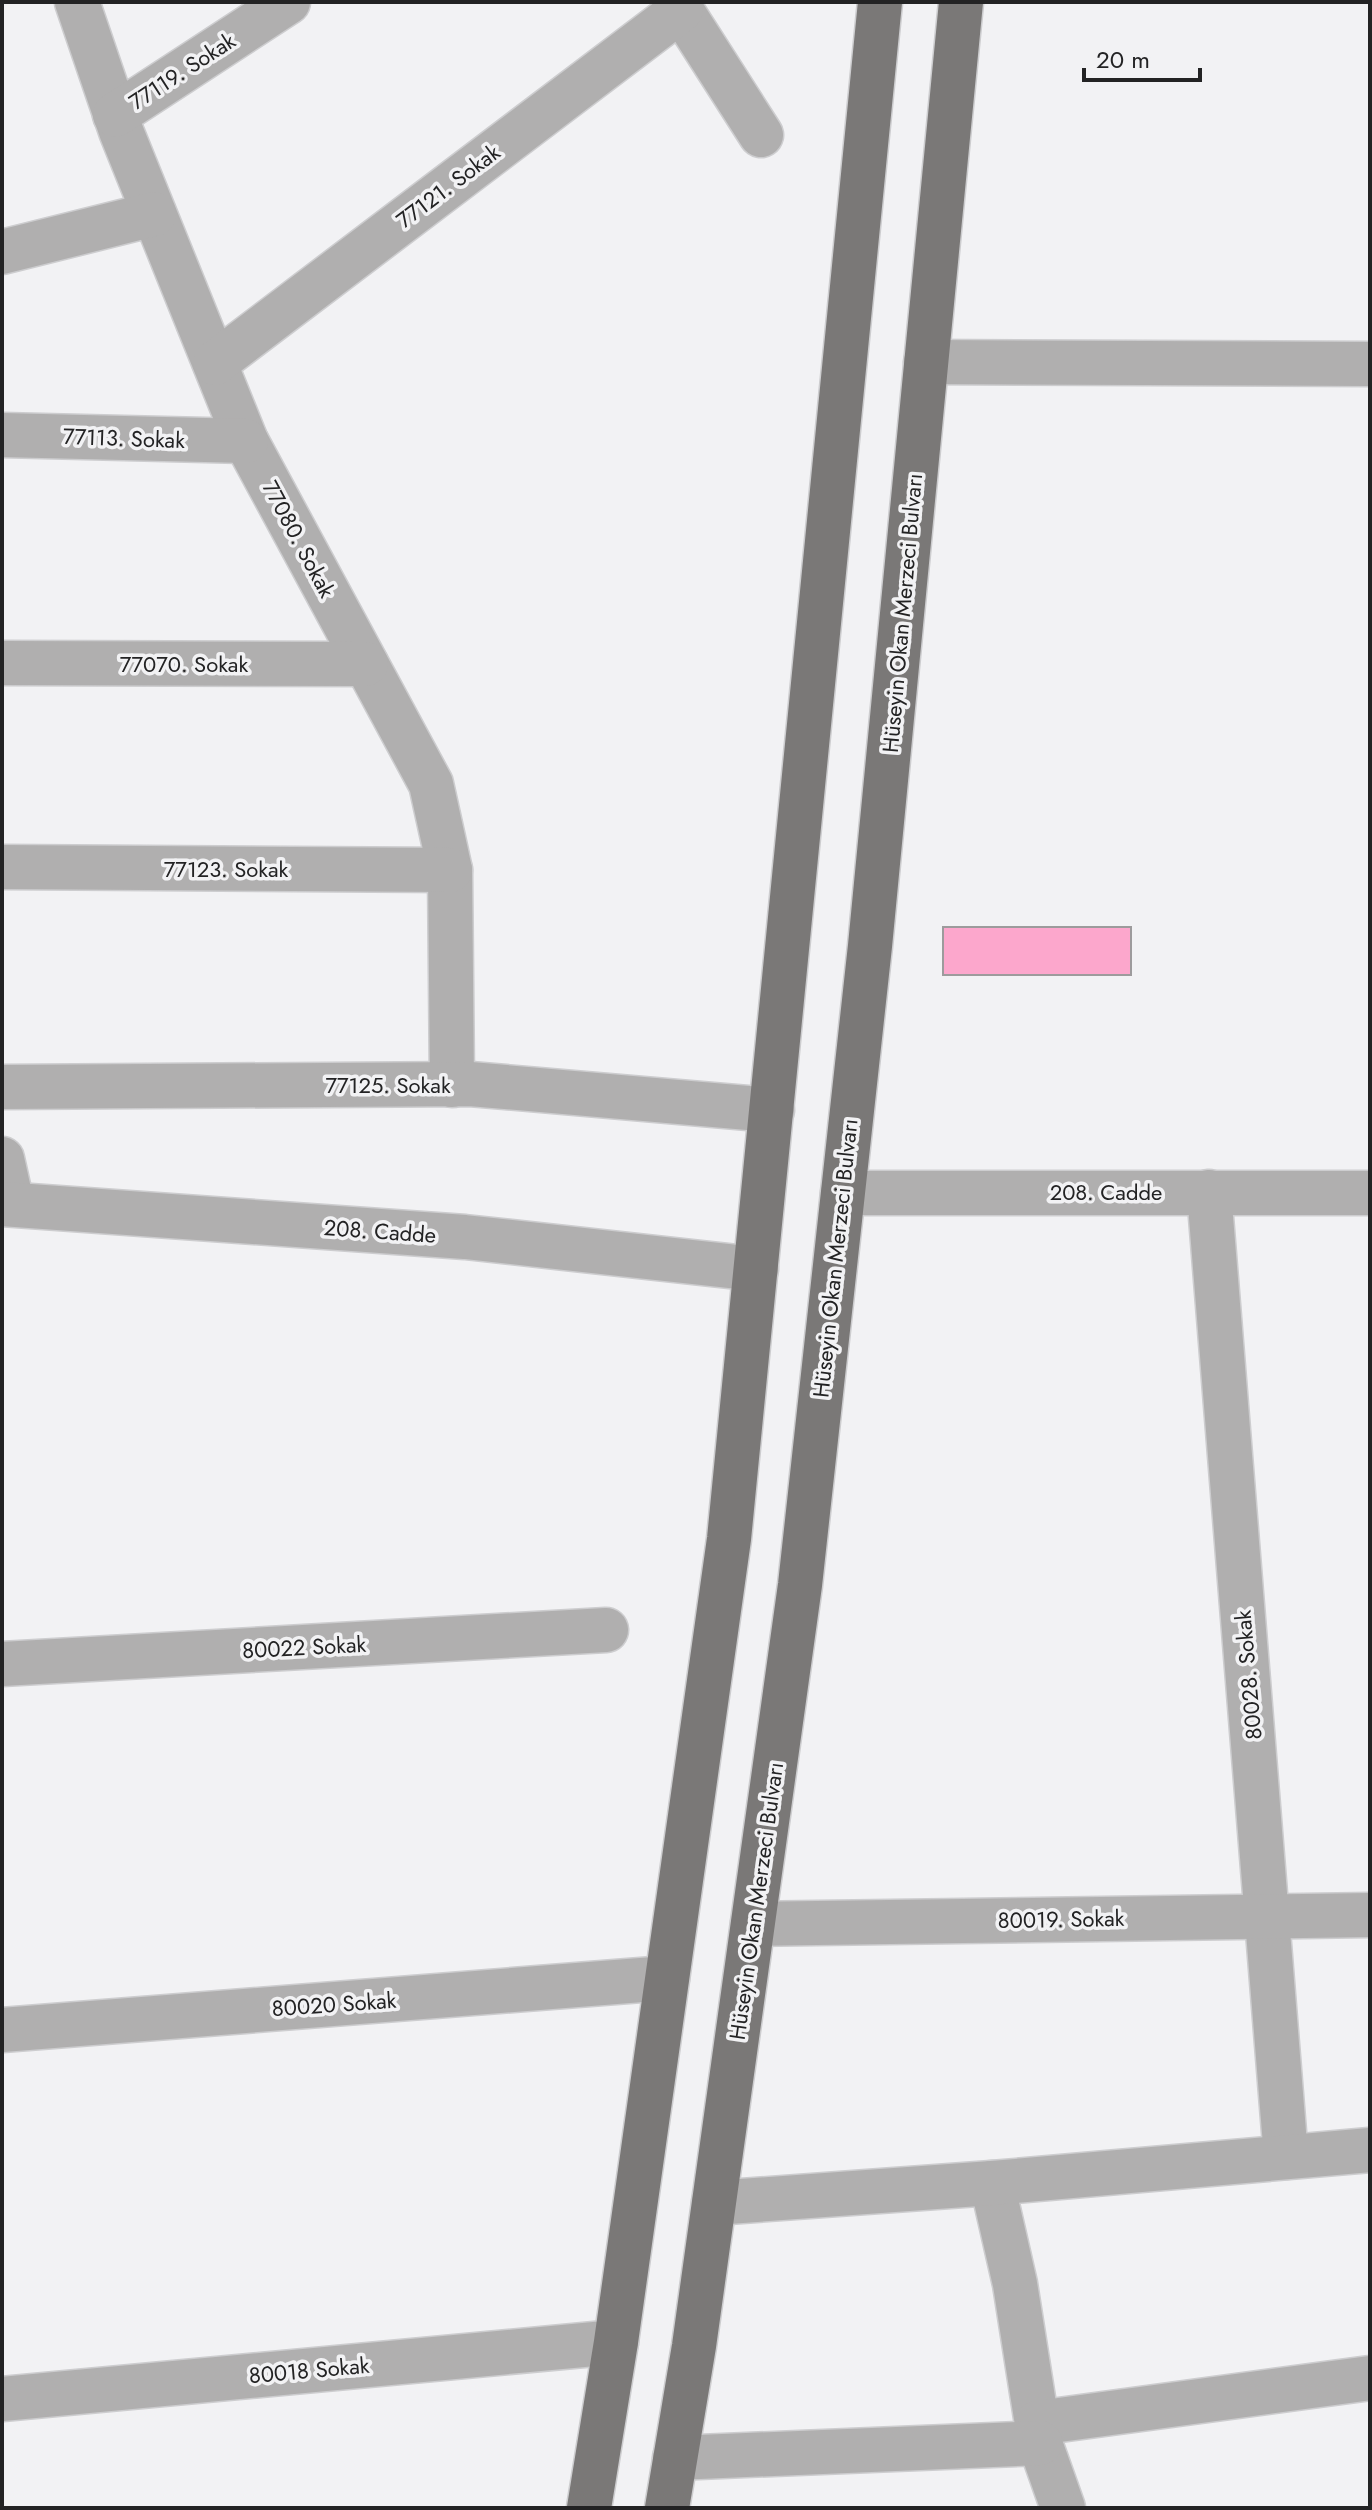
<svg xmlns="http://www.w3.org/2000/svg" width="1372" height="2510" font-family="Jost,sans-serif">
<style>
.building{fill:#fca7cc;stroke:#9d9b9c;stroke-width:2}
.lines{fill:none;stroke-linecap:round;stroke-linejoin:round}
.minor-casing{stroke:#cdcdcf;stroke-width:47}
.tertiary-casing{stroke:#cdcdcf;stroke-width:47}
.primary-casing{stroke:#cdcdcf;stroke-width:47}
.minor{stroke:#b0afaf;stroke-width:44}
.tertiary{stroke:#b0afaf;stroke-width:44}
.primary{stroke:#7a7877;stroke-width:44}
.labels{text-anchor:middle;stroke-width:7;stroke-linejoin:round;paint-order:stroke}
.street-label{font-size:22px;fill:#232324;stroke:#f2f2f4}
</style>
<rect width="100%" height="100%" fill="#f2f2f4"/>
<!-- building -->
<rect class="building" x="943" y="927" width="188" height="48"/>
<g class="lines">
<defs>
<g id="minor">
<path d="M 77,2 L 121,131 L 246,441 L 431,784 L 450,870 L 452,1085"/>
<path d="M 676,2 L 761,135"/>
<path d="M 115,115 L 288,2"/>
<path d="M 2,252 L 154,214"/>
<path d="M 926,362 L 1370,364"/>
<path d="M 215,363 L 681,10"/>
<path d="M 2,435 L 246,441"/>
<path d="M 2,663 L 366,664"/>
<path d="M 2,867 L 450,870"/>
<path d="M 2,1087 L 470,1084 L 772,1110"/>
<path d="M 2,1159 L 12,1204"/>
<path d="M 1209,1192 L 1286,2157"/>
<path d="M 843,1193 L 1370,1193"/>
<path d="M 2,1664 L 606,1630"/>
<path d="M 753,1924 L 1370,1915"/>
<path d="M 2,2030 L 667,1978"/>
<path d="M 992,2183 L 1015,2284 L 1040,2443 L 1063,2508"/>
<path d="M 714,2203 L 992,2183 L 1370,2150"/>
<path d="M 2,2399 L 616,2342"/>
<path d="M 1037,2423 L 1370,2378"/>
<path d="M 675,2458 L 1040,2443"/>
</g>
<path id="tertiary" d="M 2,1204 L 465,1237 L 756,1269"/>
<g id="primary">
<path d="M 589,2508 L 616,2342 L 729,1539 L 880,2"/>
<path d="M 667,2508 L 694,2346 L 800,1585 L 870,946 L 961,2"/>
</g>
</defs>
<!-- minor casing -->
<use href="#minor" class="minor-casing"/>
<!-- tertiary casing -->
<use href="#tertiary" class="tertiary-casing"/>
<!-- primary casing -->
<use href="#primary" class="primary-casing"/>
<!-- minor -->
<use href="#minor" class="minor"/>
<!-- tertiary -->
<use href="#tertiary" class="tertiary"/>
<!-- primary -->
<use href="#primary" class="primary"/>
</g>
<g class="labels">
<!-- street labels -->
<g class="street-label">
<text transform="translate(182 71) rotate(-33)" y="8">77119. Sokak</text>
<text transform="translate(448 186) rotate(-37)" y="8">77121. Sokak</text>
<text transform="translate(124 438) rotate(2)" y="8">77113. Sokak</text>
<text transform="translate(299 539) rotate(62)" y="8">77080. Sokak</text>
<text transform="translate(902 613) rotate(-85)" y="8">Hüseyin Okan Merzeci Bulvarı</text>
<text x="184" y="672">77070. Sokak</text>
<text x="226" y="877">77123. Sokak</text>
<text x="388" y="1093">77125. Sokak</text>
<text x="1106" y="1200">208. Cadde</text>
<text transform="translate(380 1231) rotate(4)" y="8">208. Cadde</text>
<text transform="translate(835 1258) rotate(-84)" y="8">Hüseyin Okan Merzeci Bulvarı</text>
<text transform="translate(304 1647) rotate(-3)" y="8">80022 Sokak</text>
<text transform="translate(1248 1675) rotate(-95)" y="8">80028. Sokak</text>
<text transform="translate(756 1901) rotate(-82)" y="8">Hüseyin Okan Merzeci Bulvarı</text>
<text transform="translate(1061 1919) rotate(-1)" y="8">80019. Sokak</text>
<text transform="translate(334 2004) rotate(-4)" y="8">80020 Sokak</text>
<text transform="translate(309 2370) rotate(-5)" y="8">80018 Sokak</text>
</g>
</g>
<!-- border -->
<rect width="1372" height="2510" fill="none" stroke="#232324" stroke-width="8"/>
<!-- scale -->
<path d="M1084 68v12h116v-12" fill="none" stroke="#232324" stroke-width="4"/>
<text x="1096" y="68" font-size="24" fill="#232324" stroke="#f2f2f4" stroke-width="6" paint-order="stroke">20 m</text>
</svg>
